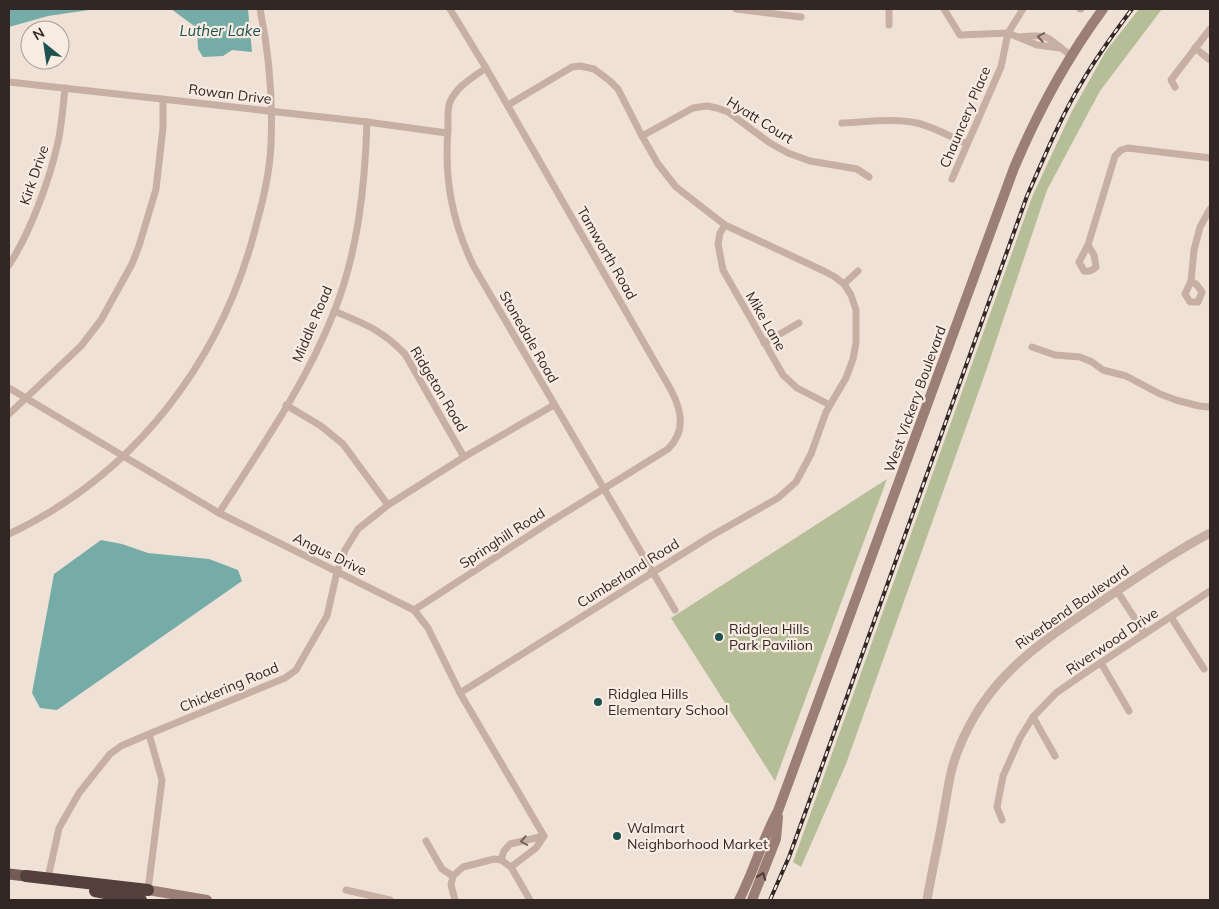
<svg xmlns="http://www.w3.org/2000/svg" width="1219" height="909" font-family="Mulish,sans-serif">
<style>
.green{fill:#b6be97}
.water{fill:#76aca8}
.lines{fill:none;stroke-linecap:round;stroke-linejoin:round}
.minor{stroke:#c7afa3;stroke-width:7}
.tertiary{stroke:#c7afa3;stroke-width:9}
.secondary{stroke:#9b7e75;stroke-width:10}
.primary{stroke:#745c56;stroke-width:11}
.motorway{stroke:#53403c;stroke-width:12}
.rail-casing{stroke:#322725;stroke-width:4}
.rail{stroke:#f8ebe2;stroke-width:2;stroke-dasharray:5.5;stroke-linecap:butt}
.oneway{stroke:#75645e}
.oneway2{stroke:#4c3d39}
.poi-dot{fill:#1c524f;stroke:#f8ebe2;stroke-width:2}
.labels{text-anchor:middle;stroke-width:4.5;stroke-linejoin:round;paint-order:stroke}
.street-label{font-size:14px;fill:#322725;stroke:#f8ebe2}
.poi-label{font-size:14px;fill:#322725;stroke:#f8ebe2;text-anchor:start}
.water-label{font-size:15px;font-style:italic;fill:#1c524f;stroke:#f8ebe2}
</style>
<rect width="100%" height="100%" fill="#f0e1d6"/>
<!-- green -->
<g class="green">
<path d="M 1139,9 L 1162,9 L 1100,91 L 1047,190 L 986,371 L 846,764 L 801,867 L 793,862 L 1032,197 L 1071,113 L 1106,51 Z"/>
<path d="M 887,479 L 775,781 L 671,618 Z"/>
</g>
<!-- water -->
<g class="water">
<path d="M 9,9 L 96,9 L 48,16 L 9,27 Z"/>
<path d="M 171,9 L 248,9 L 252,52 L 232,50 L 223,56 L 203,57 L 198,49 L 197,28 Z"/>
<path d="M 101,540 L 122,544 L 148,553 L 209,559 L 238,570 L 242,581 L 57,710 L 40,708 L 32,693 L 54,574 Z"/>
</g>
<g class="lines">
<!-- minor -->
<g class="minor">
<path d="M 736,9 L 801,17"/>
<path d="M 944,9 L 960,35 L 1008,33 L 1037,45 L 1060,48"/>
<path d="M 1080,9 L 1081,9"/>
<path d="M 889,25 L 889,9"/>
<path d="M 1019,37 C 1054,33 1046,39 1072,56"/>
<path d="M 1195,48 L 1210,60"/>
<path d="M 486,68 C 472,78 457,86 450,102 C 447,109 448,120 448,129 C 444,179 452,222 474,267 L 675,610"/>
<path d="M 9,82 L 367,122 L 447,133"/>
<path d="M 1175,87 L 1171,80 L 1210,29"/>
<path d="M 842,123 C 867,122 893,118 917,123 C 934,127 951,137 967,144"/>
<path d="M 642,136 L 693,108 L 707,106 L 717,108 L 728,112 L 770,143 L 788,153 L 810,161 L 857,169 L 869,177"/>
<path d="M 952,179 L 1001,67 L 1008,33 L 1023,9"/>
<path d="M 725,225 L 720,233 L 718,244 L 723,270 L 783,375 L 797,388 L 830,405"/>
<path d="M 1088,245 L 1094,255 L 1096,267 C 1092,271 1089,272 1084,271 L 1079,262 L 1088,245 L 1115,156 L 1121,150 L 1128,148 L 1210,158"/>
<path d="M 9,265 C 30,233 50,179 58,142 C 62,124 63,106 65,88"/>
<path d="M 1191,281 L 1197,285 L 1202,292 L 1198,302 L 1190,302 L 1185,294 L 1191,281 L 1194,250 L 1200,227 L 1210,209"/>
<path d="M 844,284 L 858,271"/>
<path d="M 334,311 C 365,324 382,330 405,354 L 464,457"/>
<path d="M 764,343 L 799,323"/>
<path d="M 1032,347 L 1055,355 L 1080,357 L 1092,362 L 1103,370 L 1126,376 L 1160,394 L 1176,400 L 1199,406 L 1210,407"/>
<path d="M 9,388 L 219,513 L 414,610 L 428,628 L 460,693 L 544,836"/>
<path d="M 286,405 L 321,426 L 343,444 L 388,505"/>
<path d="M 9,414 L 81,346 L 101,320 L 132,264 L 139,246 L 156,189 L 163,128 L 163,99"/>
<path d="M 219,513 C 260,449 306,384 334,312 C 358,252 365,186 367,122"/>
<path d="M 9,534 C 136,474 224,358 257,222 C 264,197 270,170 271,144 C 273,99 269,53 260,9"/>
<path d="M 1117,591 L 1145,634"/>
<path d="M 414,610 L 550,522 L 668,449 C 686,431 682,411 671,390 L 486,68 L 450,9"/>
<path d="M 1171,617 L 1204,669"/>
<path d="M 1101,663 L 1129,711"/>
<path d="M 460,693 L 711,536 L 778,498 L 796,482 L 811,454 L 826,412 L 846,378 L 853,359 L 856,343 L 856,310 L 851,295 L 844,284 L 835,277 L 824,271 L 725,225 L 676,187 L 658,164 L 642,136 L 618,89 L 610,81 L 594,69 L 580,66 L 572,67 L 508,105"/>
<path d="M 1033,717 L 1055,756"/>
<path d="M 1002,820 L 997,807 L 1003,776 L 1020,738 L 1033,717 L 1056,693 L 1085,673 L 1210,591"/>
<path d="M 426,841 L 442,869 L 453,876"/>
<path d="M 501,860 L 504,851 L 510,844 L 544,836 L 536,848 L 511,867"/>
<path d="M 453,876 L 463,867 L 494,859 L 501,860 L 511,867 L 530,900"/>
<path d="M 453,876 L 451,885 L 455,900"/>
<path d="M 48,878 L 59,828 L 79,793 L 110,754 L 121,746 L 149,734 L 285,678 L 296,670 L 327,616 L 337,572 L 345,550 L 358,529 L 388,505 L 464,457 L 554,405"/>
<path d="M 148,890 L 162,780 L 149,734"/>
<path d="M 346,890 L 390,900"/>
</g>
<!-- tertiary -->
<path class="tertiary" d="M 927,900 C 932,870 939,841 944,811 C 948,789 950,769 959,748 C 989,672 1046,639 1111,595 C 1143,573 1176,551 1210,533"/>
<!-- secondary -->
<g class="secondary">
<path d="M 148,890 L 207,900"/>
<path d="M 739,900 C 754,871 762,840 778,811 L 1014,168 C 1038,111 1067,58 1103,9"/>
<path d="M 752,900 L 776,839 L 778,817"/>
</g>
<!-- primary -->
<path class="primary" d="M 9,874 L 26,876"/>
<!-- motorway -->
<g class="motorway">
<path d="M 26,876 L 148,890"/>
<path d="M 95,891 L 141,900"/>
</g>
<defs>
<path id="rail" d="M 770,900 L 789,857 L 808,805 L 1027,196 C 1044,158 1060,118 1082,82 C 1097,56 1114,33 1132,9"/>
</defs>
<!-- rail casing -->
<use href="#rail" class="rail-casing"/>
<!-- rail -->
<use href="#rail" class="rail"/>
</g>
<!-- one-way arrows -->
<defs><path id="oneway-chevron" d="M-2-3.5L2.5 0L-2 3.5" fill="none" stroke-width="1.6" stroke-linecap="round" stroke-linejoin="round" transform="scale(1.25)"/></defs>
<g class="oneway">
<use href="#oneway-chevron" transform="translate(1041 37) rotate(-170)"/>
<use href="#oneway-chevron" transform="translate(524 841) rotate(170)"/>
</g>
<use class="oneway2" href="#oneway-chevron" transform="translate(762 876) rotate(-70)"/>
<!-- markers -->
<g class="poi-dot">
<circle cx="719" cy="637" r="5"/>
<circle cx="598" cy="702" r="5"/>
<circle cx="617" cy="836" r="5"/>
</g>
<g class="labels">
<!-- street labels -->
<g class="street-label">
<text transform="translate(230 94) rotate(7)" y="5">Rowan Drive</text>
<text transform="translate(965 117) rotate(-67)" y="5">Chauncery Place</text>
<text transform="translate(760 120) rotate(32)" y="5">Hyatt Court</text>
<text transform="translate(34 175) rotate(-71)" y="5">Kirk Drive</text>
<text transform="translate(607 253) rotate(60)" y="5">Tamworth Road</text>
<text transform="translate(766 321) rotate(60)" y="5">Mike Lane</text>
<text transform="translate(312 324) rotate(-67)" y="5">Middle Road</text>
<text transform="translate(529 337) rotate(60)" y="5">Stonedale Road</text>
<text transform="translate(439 389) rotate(59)" y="5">Ridgeton Road</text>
<text transform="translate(915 399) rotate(-70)" y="5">West Vickery Boulevard</text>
<text transform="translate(502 538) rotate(-33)" y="5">Springhill Road</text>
<text transform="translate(330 554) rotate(26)" y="5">Angus Drive</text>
<text transform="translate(628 573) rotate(-32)" y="5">Cumberland Road</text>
<text transform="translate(1072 607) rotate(-35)" y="5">Riverbend Boulevard</text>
<text transform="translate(1112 641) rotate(-34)" y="5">Riverwood Drive</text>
<text transform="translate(229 687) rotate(-23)" y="5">Chickering Road</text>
</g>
<!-- poi labels -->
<g class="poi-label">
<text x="729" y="634">Ridglea Hills<tspan x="729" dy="16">Park Pavilion</tspan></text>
<text x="608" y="699">Ridglea Hills<tspan x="608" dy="16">Elementary School</tspan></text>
<text x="627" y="833">Walmart<tspan x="627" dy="16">Neighborhood Market</tspan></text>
</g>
<!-- water labels -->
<g class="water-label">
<text x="220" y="36">Luther Lake</text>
</g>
</g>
<!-- border -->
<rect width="1219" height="909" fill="none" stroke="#322725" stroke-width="20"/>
<!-- north arrow -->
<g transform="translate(45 45) rotate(330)"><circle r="24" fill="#f8ebe2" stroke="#a99d96"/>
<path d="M0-4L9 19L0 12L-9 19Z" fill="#1c524f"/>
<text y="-8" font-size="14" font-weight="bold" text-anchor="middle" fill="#322725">N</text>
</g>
</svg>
